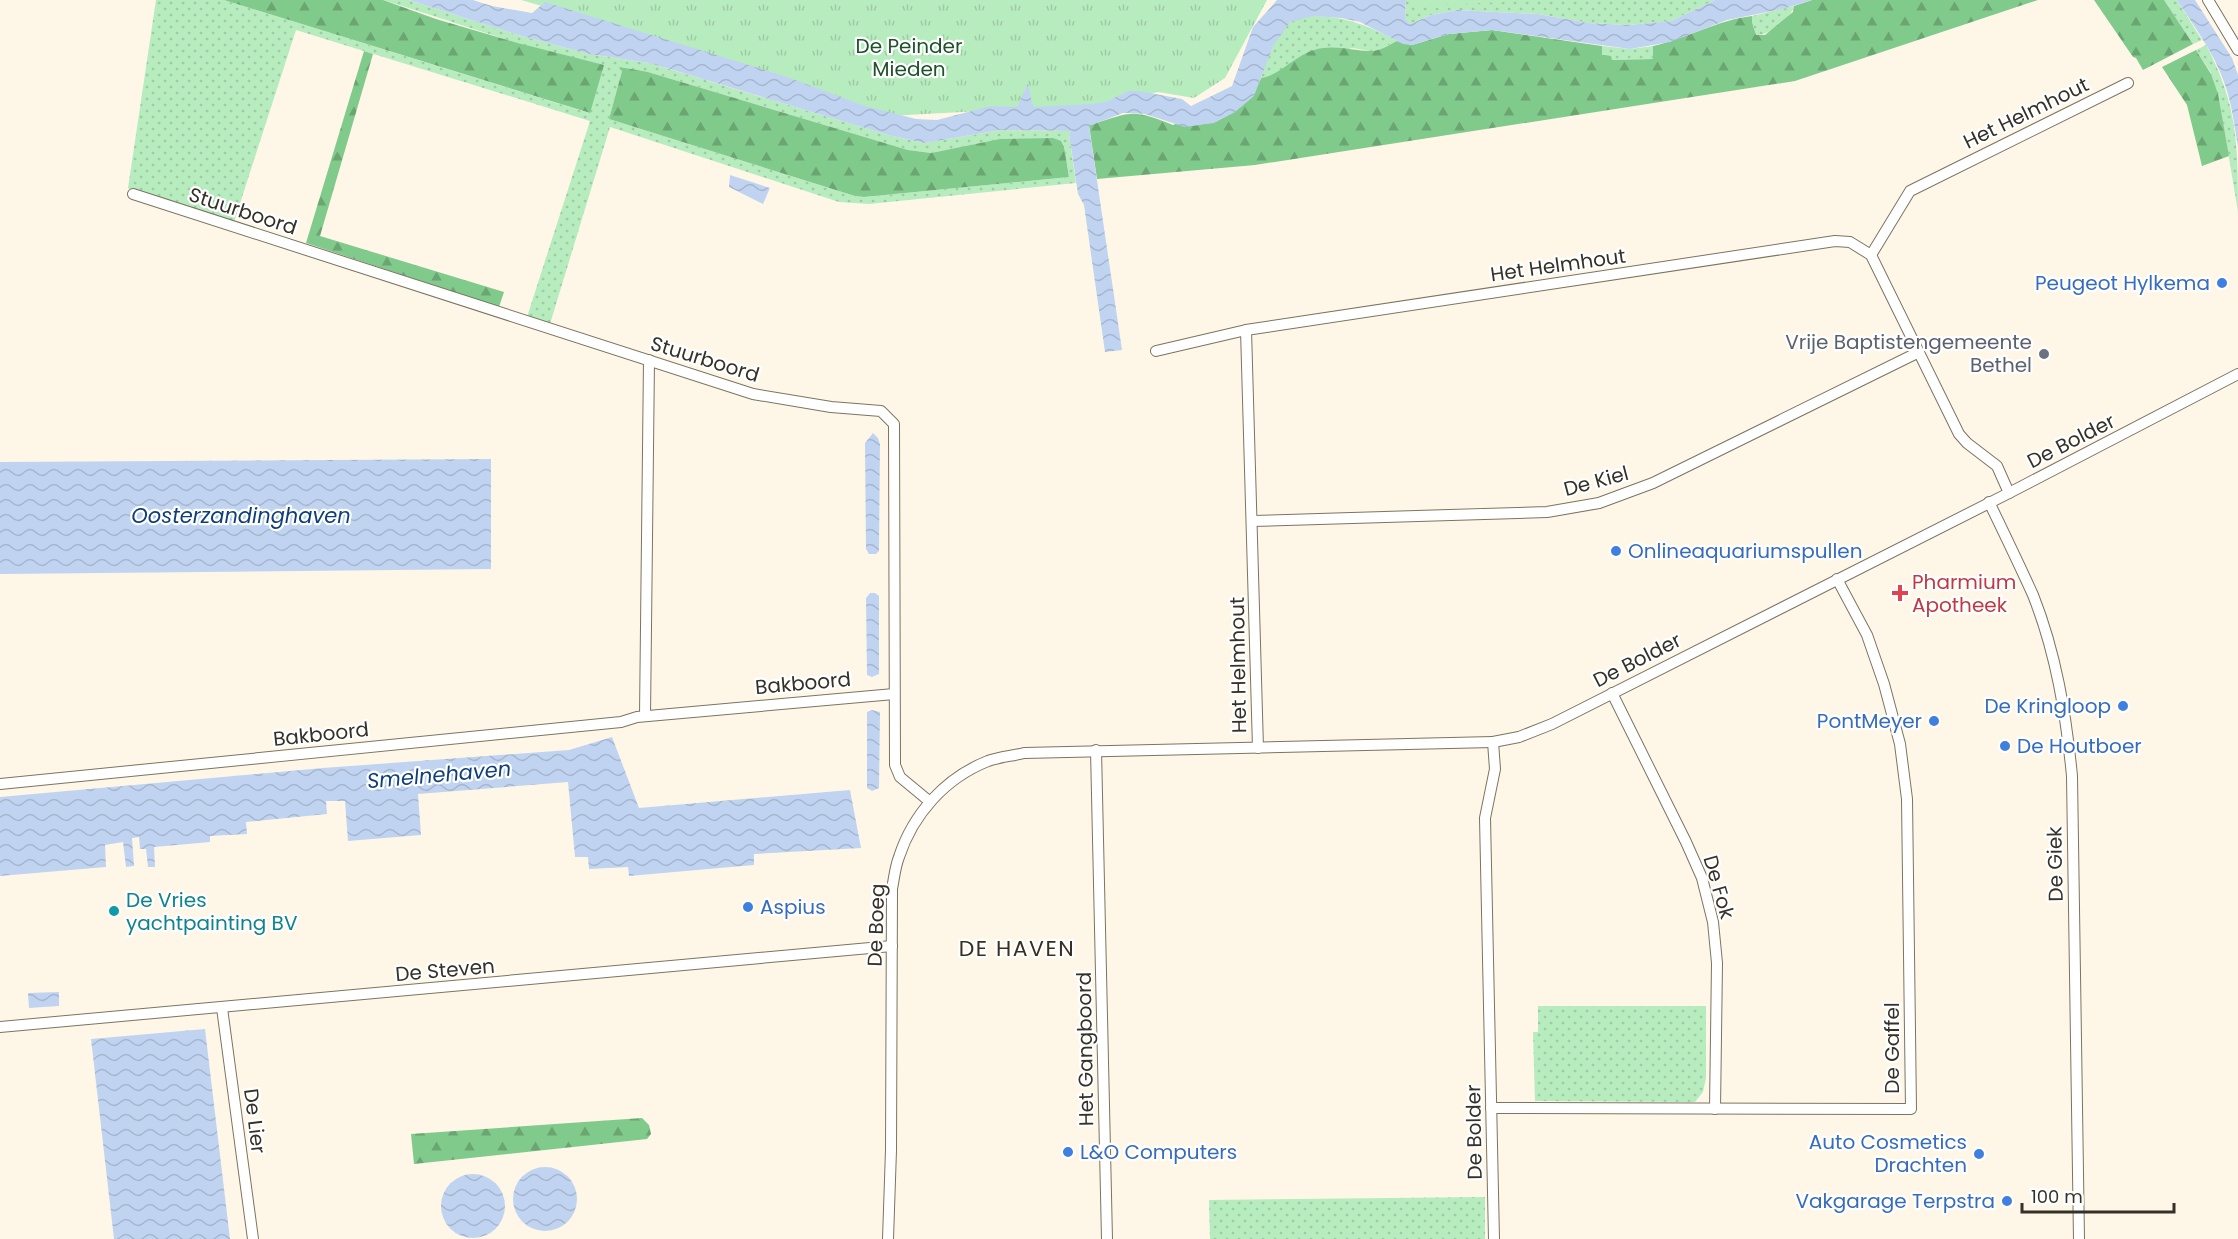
<svg xmlns="http://www.w3.org/2000/svg" width="2238" height="1239" font-family="Poppins,sans-serif">
<style>
.grass{fill:url(#grass-dots);fill-rule:evenodd}
.forest{fill:url(#forest-firs)}
.park{fill:url(#park-tufts)}
.water{fill:url(#water-waves)}
.lines{fill:none;stroke-linecap:round;stroke-linejoin:round}
.street-casing{stroke:#7c7462;stroke-width:12}
.street{stroke:#fff;stroke-width:10}
.shop-dot{fill:#3f7fe0;stroke:#fff;stroke-width:2}
.worship-dot{fill:#6b7280;stroke:#fff;stroke-width:2}
.health-dot{fill:#e0444e;stroke:#fff;stroke-width:2}
.culture-dot{fill:#0f9aa8;stroke:#fff;stroke-width:2}
.labels{text-anchor:middle;stroke-width:4.5;stroke-linejoin:round;paint-order:stroke}
.park-label{font-size:20px;fill:#1d522a;stroke:#fff}
.street-label{font-size:20px;fill:#343129;stroke:#fff}
.shop-label{font-size:20px;fill:#366cbe;stroke:#fff;text-anchor:end}
.worship-label{font-size:20px;fill:#5b616d;stroke:#fff;text-anchor:end}
.health-label{font-size:20px;fill:#be3a42;stroke:#fff;text-anchor:start}
.culture-label{font-size:20px;fill:#0d838f;stroke:#fff;text-anchor:start}
.water-label{font-size:21px;font-style:italic;fill:#0e3f7c;stroke:#fff}
.quarter-label{font-size:22px;letter-spacing:1.5px;fill:#383121;stroke:#fff}
</style>
<defs>
<pattern id="grass-dots" width="8" height="8" patternUnits="userSpaceOnUse" patternTransform="scale(1.5)"><rect width="8" height="8" fill="#b7ecbf"/><path d="M2 2h.1M6 6h.1" fill="none" stroke="#9ecba4" stroke-width="1.8" stroke-linecap="round"/></pattern>
<pattern id="forest-firs" width="22" height="20" patternUnits="userSpaceOnUse" patternTransform="scale(1.5)"><rect width="22" height="20" fill="#80ca8c"/><path d="M5 1l3.5 6h-7zM16 11l3.5 6h-7z" fill="#6aa572"/></pattern>
<pattern id="park-tufts" width="24" height="20" patternUnits="userSpaceOnUse" patternTransform="scale(1.5)"><rect width="24" height="20" fill="#b7ecbf"/><path d="M3 7l-1-3M5 7V3M7 7l1-3M15 17l-1-3M17 17v-4M19 17l1-3" fill="none" stroke="#9ecba4"/></pattern>
<pattern id="water-waves" width="16" height="10" patternUnits="userSpaceOnUse" patternTransform="scale(1.5)"><rect width="16" height="10" fill="#c0d4f1"/><path d="M0 5q4-4 8 0t8 0" fill="none" stroke="#a6b6cf"/></pattern>
</defs>
<rect width="100%" height="100%" fill="#fef7e7"/>
<!-- grass -->
<g class="grass">
<path d="M 156,0 L 224,0 L 589,113 L 603,65 C 528,50 456,22 383,0 L 409,0 L 518,35 L 589,54 L 649,63 L 888,135 L 924,143 L 1001,130 L 1072,131 L 1069,134 L 1076,183 L 869,204 L 839,202 L 610,127 L 550,324 L 527,317 L 590,121 L 296,30 L 234,222 L 128,188 ZM 622,71 L 648,72 L 908,150 L 931,153 L 991,141 L 1061,141 L 1064,145 L 1069,177 L 864,197 L 855,196 L 609,119 Z"/>
<path d="M 1406,0 L 1715,0 L 1671,21 L 1628,25 L 1589,23 L 1538,14 L 1457,10 L 1431,15 L 1410,24 L 1405,18 Z"/>
<path d="M 2164,0 L 2177,0 L 2202,40 L 2193,44 Z"/>
<path d="M 1794,6 C 1792,17 1768,37 1756,35 L 1752,22 L 1752,16 Z"/>
<path d="M 1313,16 C 1349,17 1366,25 1397,41 L 1379,50 L 1371,51 L 1352,48 L 1280,71 L 1272,77 L 1261,78 C 1265,63 1276,32 1290,22 C 1296,17 1305,17 1313,16 Z"/>
<path d="M 2206,45 C 2238,105 2238,146 2238,212 L 2225,134 L 2211,73 L 2196,50 Z"/>
<path d="M 1602,46 L 1630,49 L 1653,46 L 1653,59 L 1611,60 L 1602,55 Z"/>
<path d="M 1538,1006 L 1706,1006 L 1706,1078 L 1703,1092 L 1695,1102 L 1535,1101 L 1533,1032 L 1538,1032 Z"/>
<path d="M 1485,1197 L 1485,1239 L 1210,1239 L 1209,1200 Z"/>
</g>
<!-- forest -->
<g class="forest">
<path d="M 224,0 L 383,0 L 436,19 L 518,43 L 604,65 L 590,113 Z"/>
<path d="M 1812,0 L 2038,0 L 1795,81 L 1255,165 L 1097,179 L 1089,125 C 1131,113 1130,107 1173,125 L 1259,83 L 1261,78 C 1281,75 1294,56 1314,50 C 1335,44 1351,51 1371,51 C 1380,51 1389,45 1397,41 L 1412,45 L 1449,34 L 1492,30 L 1602,46 L 1602,55 L 1611,56 L 1612,60 L 1653,59 L 1653,46 C 1688,38 1718,20 1752,16 L 1752,22 L 1756,35 L 1765,35 L 1793,12 L 1794,6 Z"/>
<path d="M 2094,0 L 2164,0 L 2193,44 L 2143,70 L 2136,58 L 2133,57 Z"/>
<path d="M 2196,50 L 2211,74 L 2218,94 L 2229,156 L 2202,166 L 2187,105 L 2162,67 Z"/>
<path d="M 364,51 L 373,54 L 320,236 L 504,292 L 499,307 L 306,243 Z"/>
<path d="M 619,67 L 648,72 L 908,150 L 931,153 L 1000,139 L 1053,138 L 1061,141 L 1064,146 L 1069,177 L 864,197 L 855,196 L 609,119 L 622,71 Z"/>
<path d="M 642,1118 L 649,1125 L 651,1134 L 647,1139 L 414,1164 L 411,1134 Z"/>
</g>
<!-- park -->
<g class="park">
<path d="M 521,0 L 1267,0 L 1225,78 L 1194,98 L 1158,92 L 1113,104 L 888,116 L 622,29 Z"/>
<path d="M 1414,0 L 1550,0 L 1417,6 Z"/>
</g>
<!-- water -->
<g class="water">
<path d="M 409,0 L 473,0 L 492,6 L 532,13 L 545,2 L 787,77 L 865,106 L 916,119 L 937,120 L 991,106 L 1017,107 L 1028,83 L 1032,103 L 1034,107 L 1092,104 L 1106,102 L 1128,91 L 1139,91 L 1182,99 L 1191,106 L 1232,86 L 1253,27 L 1277,0 L 1406,0 L 1405,18 L 1410,24 L 1431,15 L 1457,10 L 1538,14 L 1589,23 L 1628,25 L 1671,21 L 1715,0 L 1812,0 L 1783,9 L 1727,20 L 1670,42 L 1630,49 L 1492,30 L 1449,34 L 1412,45 L 1403,44 L 1360,22 L 1341,18 L 1313,16 L 1290,22 L 1273,46 L 1254,96 L 1235,112 L 1214,123 L 1185,127 L 1145,114 L 1131,113 L 1123,113 L 1089,126 L 1122,350 L 1105,352 L 1084,205 L 1078,194 L 1069,134 L 1071,131 L 1001,130 L 924,143 L 888,135 L 666,68 L 649,63 L 589,54 L 518,35 Z"/>
<path d="M 2177,0 L 2195,0 L 2232,58 L 2238,75 L 2238,147 C 2234,125 2232,103 2224,82 C 2214,53 2194,26 2177,0 Z"/>
<path d="M 730,175 L 770,188 L 763,204 L 729,187 Z"/>
<path d="M 873,433 L 878,438 L 880,444 L 879,551 L 876,554 L 869,554 L 866,549 L 865,443 Z"/>
<path d="M 491,459 L 491,569 L 0,574 L 0,462 Z"/>
<path d="M 870,593 L 875,593 L 879,596 L 879,674 L 872,677 L 867,675 L 866,598 Z"/>
<path d="M 872,710 L 880,712 L 879,788 L 872,791 L 867,788 L 867,712 Z"/>
<path d="M 612,737 L 639,808 L 850,790 L 861,848 L 754,854 L 754,865 L 629,876 L 628,867 L 589,869 L 588,857 L 575,857 L 568,782 L 418,794 L 421,835 L 348,841 L 345,801 L 326,801 L 327,814 L 246,822 L 247,834 L 210,836 L 210,842 L 154,847 L 155,867 L 148,867 L 146,849 L 140,849 L 139,837 L 132,838 L 134,866 L 126,867 L 123,842 L 105,845 L 106,867 L 0,876 L 0,797 L 323,768 L 569,750 Z"/>
<path d="M 59,992 L 59,1006 L 29,1008 L 28,993 Z"/>
<path d="M 205,1029 L 230,1239 L 114,1239 L 91,1039 Z"/>
<circle cx="545" cy="1199" r="32"/>
<circle cx="473" cy="1206" r="32"/>
</g>
<g class="lines">
<defs>
<g id="street">
<path d="M 2208,0 L 2238,50"/>
<path d="M 133,194 L 753,394 L 831,407 L 881,411 L 894,424 L 895,765 L 900,777 L 929,801"/>
<path d="M 1871,255 L 1910,191 L 2128,83"/>
<path d="M 1246,330 L 1258,748"/>
<path d="M 1156,351 L 1246,330 L 1835,241 L 1850,242 L 1871,255 L 1959,434 L 1967,443 L 1997,466 L 2009,493"/>
<path d="M 1989,502 C 2004,533 2019,564 2033,595 C 2056,653 2066,714 2072,776 L 2079,1239"/>
<path d="M 1252,521 L 1547,512 L 1599,503 L 1653,483 L 1919,352"/>
<path d="M 1612,693 L 1686,842 L 1702,878 L 1713,922 L 1717,963 L 1715,1109"/>
<path d="M 645,716 L 649,360"/>
<path d="M 1096,750 L 1107,1239"/>
<path d="M 0,784 L 621,722 L 637,717 L 894,694"/>
<path d="M 222,1008 L 253,1239"/>
<path d="M 0,1027 L 892,946"/>
<path d="M 1491,1108 L 1911,1109 L 1907,799 L 1900,744 L 1884,684 L 1867,635 L 1837,579"/>
<path d="M 888,1239 L 891,1150 L 892,889 C 894,879 895,867 899,857 C 913,814 945,778 988,761 C 999,757 1012,756 1024,753 L 1493,742"/>
<path d="M 1494,1239 L 1485,818 L 1495,769 L 1493,742 L 1519,737 L 1552,724 L 2009,493 L 2238,374"/>
</g>
</defs>
<!-- street casing -->
<use href="#street" class="street-casing"/>
<!-- street -->
<use href="#street" class="street"/>
</g>
<!-- markers -->
<g class="shop-dot">
<circle cx="2222" cy="283" r="6"/>
<circle cx="1616" cy="551" r="6"/>
<circle cx="2123" cy="706" r="6"/>
<circle cx="1934" cy="721" r="6"/>
<circle cx="2005" cy="746" r="6"/>
<circle cx="748" cy="907" r="6"/>
<circle cx="1068" cy="1152" r="6"/>
<circle cx="1979" cy="1154" r="6"/>
<circle cx="2007" cy="1201" r="6"/>
</g>
<circle class="worship-dot" cx="2044" cy="354" r="6"/>
<path class="health-dot" d="M1897 584h6v6h6v6h-6v6h-6v-6h-6v-6h6z"/>
<circle class="culture-dot" cx="114" cy="911" r="6"/>
<g class="labels">
<!-- park labels -->
<g class="park-label">
<text x="909" y="53">De Peinder<tspan x="909" dy="23">Mieden</tspan></text>
</g>
<!-- street labels -->
<g class="street-label">
<text transform="translate(2026 113) rotate(-26)" y="7">Het Helmhout</text>
<text transform="translate(243 211) rotate(18)" y="7">Stuurboord</text>
<text transform="translate(1558 265) rotate(-8)" y="7">Het Helmhout</text>
<text transform="translate(705 359) rotate(17)" y="7">Stuurboord</text>
<text transform="translate(2071 441) rotate(-27)" y="7">De Bolder</text>
<text transform="translate(1596 481) rotate(-15)" y="7">De Kiel</text>
<text transform="translate(1637 660) rotate(-27)" y="7">De Bolder</text>
<text transform="translate(1238 665) rotate(-91)" y="7">Het Helmhout</text>
<text transform="translate(803 683) rotate(-5)" y="7">Bakboord</text>
<text transform="translate(321 734) rotate(-6)" y="7">Bakboord</text>
<text transform="translate(2055 864) rotate(-91)" y="7">De Giek</text>
<text transform="translate(1719 887) rotate(74)" y="7">De Fok</text>
<text transform="translate(876 925) rotate(-88)" y="7">De Boeg</text>
<text transform="translate(445 970) rotate(-5)" y="7">De Steven</text>
<text transform="translate(1892 1048) rotate(-90)" y="7">De Gaffel</text>
<text transform="translate(1085 1049) rotate(-91)" y="7">Het Gangboord</text>
<text transform="translate(255 1121) rotate(83)" y="7">De Lier</text>
<text transform="translate(1474 1132) rotate(-91)" y="7">De Bolder</text>
</g>
<!-- shop labels -->
<g class="shop-label">
<text x="2210" y="290">Peugeot Hylkema</text>
<text x="1628" y="558" text-anchor="start">Onlineaquariumspullen</text>
<text x="2111" y="713">De Kringloop</text>
<text x="1922" y="728">PontMeyer</text>
<text x="2017" y="753" text-anchor="start">De Houtboer</text>
<text x="760" y="914" text-anchor="start">Aspius</text>
<text x="1967" y="1149">Auto Cosmetics<tspan x="1967" dy="23">Drachten</tspan></text>
<text x="1080" y="1159" text-anchor="start">L&amp;O Computers</text>
<text x="1995" y="1208">Vakgarage Terpstra</text>
</g>
<!-- worship labels -->
<g class="worship-label">
<text x="2032" y="349">Vrije Baptistengemeente<tspan x="2032" dy="23">Bethel</tspan></text>
</g>
<!-- health labels -->
<g class="health-label">
<text x="1912" y="589">Pharmium<tspan x="1912" dy="23">Apotheek</tspan></text>
</g>
<!-- culture labels -->
<g class="culture-label">
<text x="126" y="907">De Vries<tspan x="126" dy="23">yachtpainting BV</tspan></text>
</g>
<!-- water labels -->
<g class="water-label">
<text x="241" y="523">Oosterzandinghaven</text>
<text transform="translate(439 775) rotate(-5)" y="7">Smelnehaven</text>
</g>
<!-- quarter labels -->
<g class="quarter-label">
<text x="1017" y="956">DE HAVEN</text>
</g>
</g>
<!-- scale -->
<path d="M2022 1203v9h152v-9" fill="none" stroke="#343129" stroke-width="3"/>
<text x="2031" y="1203" font-size="18" fill="#343129" stroke="#ffffff" stroke-width="4.5" paint-order="stroke">100 m</text>
</svg>
